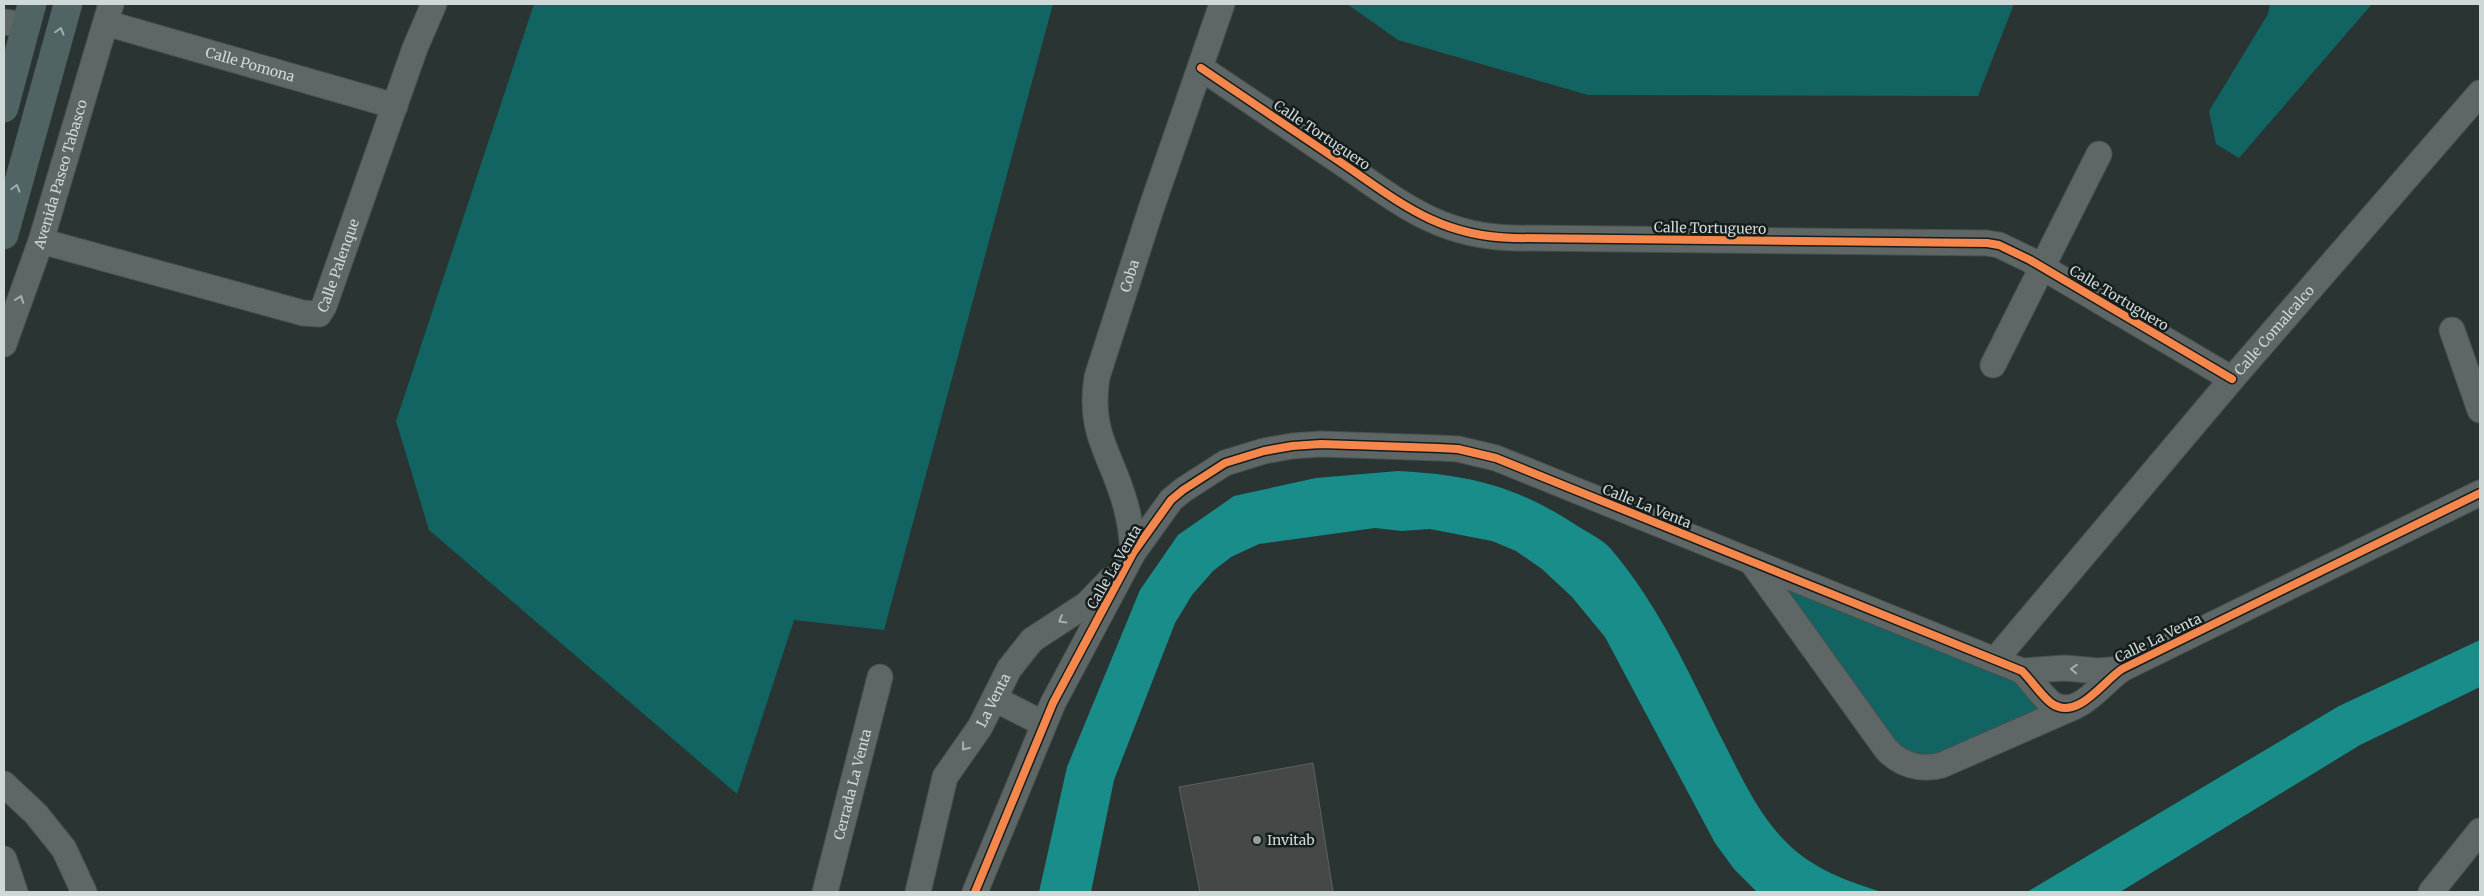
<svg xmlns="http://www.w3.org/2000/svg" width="2484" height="896" font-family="Merriweather,serif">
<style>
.green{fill:#126462}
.water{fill:#188d8a}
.building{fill:#454846;stroke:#5f615f}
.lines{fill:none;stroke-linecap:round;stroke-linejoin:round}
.minor-casing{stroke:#475050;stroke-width:27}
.major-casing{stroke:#475050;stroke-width:29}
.minor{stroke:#5f6766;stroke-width:25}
.major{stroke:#516464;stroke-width:28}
.cycleway-casing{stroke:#151d1d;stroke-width:11}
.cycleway{stroke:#f5874c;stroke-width:8}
.oneway{stroke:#a2afaf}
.oneway2{stroke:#a6b0af}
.poi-dot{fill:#949f9e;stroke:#151d1d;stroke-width:2}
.labels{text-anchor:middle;stroke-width:5;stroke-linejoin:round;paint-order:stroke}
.street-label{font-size:14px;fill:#cdd8d7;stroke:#151d1d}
.poi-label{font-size:14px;fill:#cdd8d7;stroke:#151d1d;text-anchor:start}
</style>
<rect width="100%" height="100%" fill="#293433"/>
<!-- green -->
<g class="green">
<path d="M 534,4 L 1053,4 L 884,630 L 794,620 L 737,794 L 429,530 L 396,421 Z"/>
<path d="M 1347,4 L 2014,4 L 1978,96 L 1588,95 L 1398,40 Z"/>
<path d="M 2270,4 L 2372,4 L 2239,158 L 2216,144 L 2209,111 L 2268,14 Z"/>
<path d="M 1751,561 L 2022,671 L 2050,718 L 1915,766 Z"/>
</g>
<!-- water -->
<g class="water">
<path d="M 1398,471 C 1471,475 1517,486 1579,527 C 1589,533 1603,540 1610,548 C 1660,606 1690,676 1724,743 C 1742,778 1758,814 1786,842 C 1813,869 1846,881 1882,892 L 1757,892 L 1734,869 L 1715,843 L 1605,637 L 1572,597 L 1542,569 L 1516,551 L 1492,541 L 1430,529 L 1402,531 L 1375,528 L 1259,544 L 1231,557 L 1213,571 L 1192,595 L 1175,623 L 1114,780 L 1091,892 L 1039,892 L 1067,767 L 1140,590 L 1178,535 L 1234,496 L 1316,478 Z"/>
<path d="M 2480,640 L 2480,687 L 2360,745 L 2120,892 L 2027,892 L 2339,706 Z"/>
</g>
<!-- building -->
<path class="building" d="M 1313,763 L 1333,892 L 1200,892 L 1179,787 Z"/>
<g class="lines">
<defs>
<g id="minor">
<path d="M 4,22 L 26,25"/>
<path id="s1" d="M 106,23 L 395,106"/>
<path d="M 1201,68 C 1245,98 1289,127 1333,157 C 1395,198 1434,236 1513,238 L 1987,243 L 1999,245 L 2030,260 L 2232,379"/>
<path id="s2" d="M 41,241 L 303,313 L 319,314 L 324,306 L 415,48 L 434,4"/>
<path d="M 2452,330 L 2480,410"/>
<path id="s3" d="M 4,344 L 41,241 L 111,4"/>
<path d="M 1993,365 L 2099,154"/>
<path id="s4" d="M 1133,553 C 1132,536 1130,520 1125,503 C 1111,453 1088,434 1097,377 L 1151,209 L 1222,4"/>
<path d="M 1751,561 L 1886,749 C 1900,765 1922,771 1942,765 L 2074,707"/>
<path id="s5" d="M 1995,660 L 2232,379 L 2480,93"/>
<path d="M 2022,671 L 2065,668 L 2098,671 L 2122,669"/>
<path d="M 995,699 L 1044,724"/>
<path d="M 4,784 L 36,814 L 64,849 L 84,892"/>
<path d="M 4,859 L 15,892"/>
<path id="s6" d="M 825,892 L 880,677"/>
<path id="s7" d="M 918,892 L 945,777 L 980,727 L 1009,669 L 1032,640 L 1087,604 L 1110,580"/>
<path d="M 975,892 L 1053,703 L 1133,553 L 1171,500 L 1183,490 L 1225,463 L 1264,451 L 1292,446 L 1321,444 L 1439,448 L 1458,449 L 1496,458 L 2022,671 C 2032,681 2040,694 2051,703 C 2077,722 2102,682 2122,669 L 2480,493"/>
<path d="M 2431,892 L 2480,831"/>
</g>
<g id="major">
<path d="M 4,108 L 32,4"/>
<path d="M 4,235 L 68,4"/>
</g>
</defs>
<!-- minor casing -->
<use href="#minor" class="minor-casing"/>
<!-- major casing -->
<use href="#major" class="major-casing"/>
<!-- minor -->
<use href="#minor" class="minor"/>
<!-- major -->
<use href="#major" class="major"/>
<defs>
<g id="cycleway">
<path d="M 1201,68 C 1245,98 1289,127 1333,157 C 1395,198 1434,236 1513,238 L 1987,243 L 1999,245 L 2030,260 L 2232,379"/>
<path d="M 975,892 L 1053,703 L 1133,553 L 1171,500 L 1183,490 L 1225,463 L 1264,451 L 1292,446 L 1321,444 L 1439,448 L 1458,449 L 1496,458 L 2022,671 C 2032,681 2040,694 2051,703 C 2077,722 2102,682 2122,669 L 2480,493"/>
</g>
</defs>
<!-- cycleway casing -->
<use href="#cycleway" class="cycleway-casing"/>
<!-- cycleway -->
<use href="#cycleway" class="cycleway"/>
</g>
<!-- one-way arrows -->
<defs><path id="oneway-chevron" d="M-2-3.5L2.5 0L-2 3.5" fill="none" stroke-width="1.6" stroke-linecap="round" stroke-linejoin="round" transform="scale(1.25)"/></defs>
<g class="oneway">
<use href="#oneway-chevron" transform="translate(60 31) rotate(-74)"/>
<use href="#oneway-chevron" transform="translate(16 188) rotate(-74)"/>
</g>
<g class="oneway2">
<use href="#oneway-chevron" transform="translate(20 299) rotate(-70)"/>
<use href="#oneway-chevron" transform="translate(1062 620) rotate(149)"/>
<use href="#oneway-chevron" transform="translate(2074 669) rotate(-176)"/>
<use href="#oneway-chevron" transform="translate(965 747) rotate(129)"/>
</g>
<!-- markers -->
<circle class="poi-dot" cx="1257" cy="840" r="5"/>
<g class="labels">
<!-- street labels -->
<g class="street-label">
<text dy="5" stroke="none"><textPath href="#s1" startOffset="150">Calle Pomona</textPath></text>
<text transform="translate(1322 135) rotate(34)" y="5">Calle Tortuguero</text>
<text dy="5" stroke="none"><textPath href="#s3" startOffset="179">Avenida Paseo Tabasco</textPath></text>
<text transform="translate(1710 228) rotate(1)" y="5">Calle Tortuguero</text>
<text dy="5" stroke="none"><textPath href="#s2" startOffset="340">Calle Palenque</textPath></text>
<text dy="5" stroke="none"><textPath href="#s4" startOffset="288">Coba</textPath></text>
<text transform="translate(2119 298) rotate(31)" y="5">Calle Tortuguero</text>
<text dy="5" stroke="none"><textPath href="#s5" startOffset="432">Calle Comalcalco</textPath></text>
<text transform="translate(1647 506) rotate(22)" y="5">Calle La Venta</text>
<text transform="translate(1114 567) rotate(-60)" y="5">Calle La Venta</text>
<text transform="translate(2158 638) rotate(-26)" y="5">Calle La Venta</text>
<text dy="5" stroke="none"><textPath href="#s7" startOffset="209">La Venta</textPath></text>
<text dy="5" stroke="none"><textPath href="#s6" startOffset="111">Cerrada La Venta</textPath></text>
</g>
<!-- poi labels -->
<g class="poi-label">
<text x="1267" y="845">Invitab</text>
</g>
</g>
<!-- border -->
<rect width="2484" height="896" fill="none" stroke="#cdd8d7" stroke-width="10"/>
</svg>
